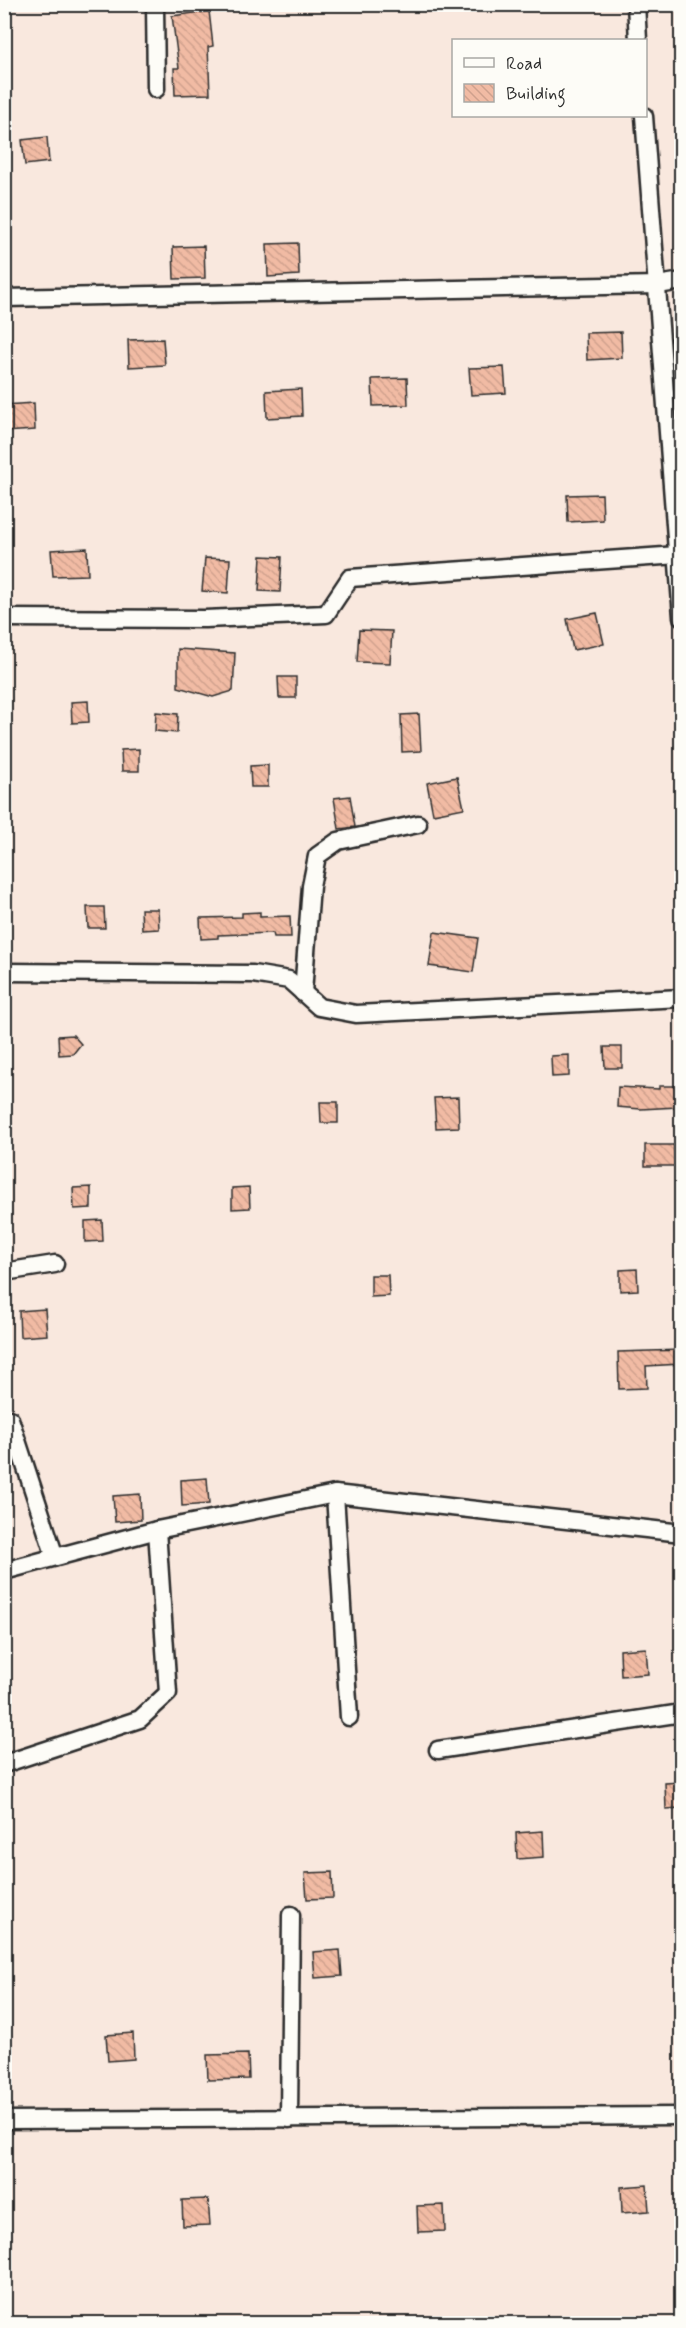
<svg xmlns="http://www.w3.org/2000/svg" width="686" height="2328" font-family="Mynerve,sans-serif">
<style>
.building{fill:url(#building-back-hatch);stroke:#2b2b2b;stroke-width:1.5}
.lines{fill:none;stroke-linecap:round;stroke-linejoin:round}
.minor-casing{stroke:#2b2b2b;stroke-width:21}
.minor{stroke:#fdfcf7;stroke-width:16}
</style>
<defs>
<pattern id="building-back-hatch" width="6" height="6" patternUnits="userSpaceOnUse" patternTransform="scale(1.5)"><rect width="6" height="6" fill="#f1bba4"/><path d="M-1 5l2 2M0 0l6 6M5-1l2 2" fill="none" stroke="#cfa18d"/></pattern>
</defs>
<rect width="100%" height="100%" fill="#f9e8de"/>
<filter id="ink" filterUnits="userSpaceOnUse"><feTurbulence type="fractalNoise" baseFrequency=".0167" numOctaves="2"/><feDisplacementMap in="SourceGraphic" scale="12" xChannelSelector="R" yChannelSelector="G"/><feConvolveMatrix kernelMatrix="1 2 1 2 8 2 1 2 1" color-interpolation-filters="sRGB"/></filter>
<g filter="url(#ink)">
<!-- building -->
<g class="building">
<path d="M 209,11 L 213,46 L 208,47 L 210,94 L 175,95 L 174,68 L 179,68 L 172,16 Z"/>
<path d="M 47,137 L 49,162 L 25,165 L 22,140 Z"/>
<path d="M 298,243 L 299,275 L 268,277 L 267,244 Z"/>
<path d="M 204,246 L 205,278 L 174,279 L 173,247 Z"/>
<path d="M 621,332 L 622,358 L 587,360 L 586,333 Z"/>
<path d="M 163,339 L 165,365 L 129,367 L 128,340 Z"/>
<path d="M 504,367 L 506,393 L 471,395 L 469,368 Z"/>
<path d="M 407,378 L 408,405 L 373,406 L 372,379 Z"/>
<path d="M 301,389 L 302,416 L 267,418 L 266,391 Z"/>
<path d="M 34,403 L 35,430 L 4,432 L 4,405 Z"/>
<path d="M 602,494 L 603,520 L 568,522 L 567,495 Z"/>
<path d="M 87,548 L 88,575 L 53,576 L 51,550 Z"/>
<path d="M 261,556 L 282,557 L 280,592 L 259,591 Z"/>
<path d="M 205,558 L 230,559 L 228,593 L 202,591 Z"/>
<path d="M 597,613 L 604,644 L 573,650 L 567,619 Z"/>
<path d="M 359,630 L 392,631 L 390,663 L 357,662 Z"/>
<path d="M 178,649 L 235,653 L 233,691 L 213,697 L 178,687 Z"/>
<path d="M 278,677 L 296,677 L 296,698 L 279,698 Z"/>
<path d="M 88,701 L 89,722 L 72,723 L 71,702 Z"/>
<path d="M 156,712 L 178,714 L 177,733 L 155,731 Z"/>
<path d="M 419,714 L 421,751 L 402,752 L 401,715 Z"/>
<path d="M 139,749 L 139,771 L 122,771 L 121,750 Z"/>
<path d="M 268,765 L 268,787 L 251,787 L 250,766 Z"/>
<path d="M 457,777 L 464,808 L 433,814 L 427,783 Z"/>
<path d="M 350,796 L 355,827 L 339,829 L 334,798 Z"/>
<path d="M 87,907 L 104,907 L 105,928 L 88,928 Z"/>
<path d="M 141,909 L 158,909 L 159,929 L 142,930 Z"/>
<path d="M 260,912 L 260,917 L 290,916 L 291,937 L 274,937 L 273,933 L 218,935 L 218,938 L 201,939 L 200,918 L 242,917 L 242,913 Z"/>
<path d="M 434,932 L 478,938 L 473,972 L 429,966 Z"/>
<path d="M 73,1035 L 81,1044 L 73,1054 L 59,1055 L 58,1036 Z"/>
<path d="M 604,1047 L 622,1047 L 622,1068 L 605,1068 Z"/>
<path d="M 569,1055 L 569,1076 L 552,1077 L 551,1056 Z"/>
<path d="M 659,1086 L 676,1086 L 677,1107 L 641,1109 L 617,1107 L 618,1087 L 659,1089 Z"/>
<path d="M 458,1097 L 459,1127 L 436,1128 L 434,1098 Z"/>
<path d="M 320,1102 L 338,1102 L 338,1123 L 321,1123 Z"/>
<path d="M 645,1145 L 674,1145 L 675,1166 L 645,1166 Z"/>
<path d="M 91,1187 L 91,1208 L 74,1209 L 73,1188 Z"/>
<path d="M 249,1187 L 250,1208 L 232,1209 L 232,1188 Z"/>
<path d="M 102,1220 L 103,1241 L 85,1242 L 85,1221 Z"/>
<path d="M 637,1269 L 638,1290 L 620,1291 L 620,1270 Z"/>
<path d="M 371,1275 L 388,1275 L 389,1296 L 371,1297 Z"/>
<path d="M 45,1309 L 47,1335 L 20,1337 L 19,1311 Z"/>
<path d="M 681,1350 L 681,1364 L 646,1366 L 647,1388 L 619,1389 L 618,1352 Z"/>
<path d="M 207,1478 L 209,1504 L 182,1506 L 181,1480 Z"/>
<path d="M 140,1494 L 141,1520 L 115,1522 L 113,1496 Z"/>
<path d="M 646,1648 L 648,1674 L 621,1676 L 620,1650 Z"/>
<path d="M 681,1782 L 681,1808 L 666,1809 L 665,1783 Z"/>
<path d="M 543,1831 L 544,1857 L 517,1859 L 516,1833 Z"/>
<path d="M 332,1872 L 333,1898 L 307,1899 L 305,1873 Z"/>
<path d="M 340,1950 L 342,1976 L 315,1978 L 313,1952 Z"/>
<path d="M 133,2033 L 134,2059 L 108,2061 L 106,2035 Z"/>
<path d="M 248,2054 L 249,2079 L 208,2080 L 207,2055 Z"/>
<path d="M 647,2185 L 649,2211 L 622,2213 L 621,2187 Z"/>
<path d="M 208,2199 L 210,2225 L 183,2226 L 182,2200 Z"/>
<path d="M 444,2205 L 445,2231 L 418,2232 L 417,2206 Z"/>
</g>
<g class="lines">
<defs>
<g id="minor">
<path d="M 155,4 L 156,89"/>
<path d="M 636,4 L 638,40"/>
<path d="M 644,116 L 682,617"/>
<path d="M 4,298 L 658,285 L 682,281"/>
<path d="M 4,618 L 205,619 L 326,614 L 350,578 L 678,555"/>
<path d="M 4,972 L 253,974 L 289,980 L 319,1007 L 356,1014 L 682,998"/>
<path d="M 303,993 L 311,886 L 317,856 L 338,841 L 418,824"/>
<path d="M 4,1272 L 55,1264"/>
<path d="M 10,1419 L 55,1557"/>
<path d="M 335,1494 L 349,1717"/>
<path d="M 4,1571 L 157,1530 L 335,1494 L 682,1533"/>
<path d="M 438,1750 L 682,1713"/>
<path d="M 4,1764 L 140,1719 L 168,1693 L 157,1530"/>
<path d="M 289,2119 L 291,1915"/>
<path d="M 4,2120 L 682,2116"/>
</g>
</defs>
<!-- minor casing -->
<use href="#minor" class="minor-casing"/>
<!-- minor -->
<use href="#minor" class="minor"/>
</g>
</g>
<!-- margin -->
<rect width="686" height="2328" fill="none" stroke="#fdfcf7" stroke-width="24"/>
<rect x="12" y="12" width="662" height="2304" fill="none" stroke="#2b2b2b" stroke-width="2" filter="url(#ink)"/>
<!-- legend -->
<rect x="452" y="39" width="195" height="78" fill="#fdfcf7" stroke="#a9a8a5" stroke-width="1.5"/>
<rect x="464" y="58" width="30" height="9" fill="#fdfcf7" stroke="#a9a8a5" stroke-width="1.5"/>
<text x="506" y="69" font-size="18" fill="#2b2b2b">Road</text>
<rect x="464" y="84" width="30" height="18" fill="url(#building-back-hatch)" stroke="#a9a8a5" stroke-width="1.5"/>
<text x="506" y="99" font-size="18" fill="#2b2b2b">Building</text>
</svg>
